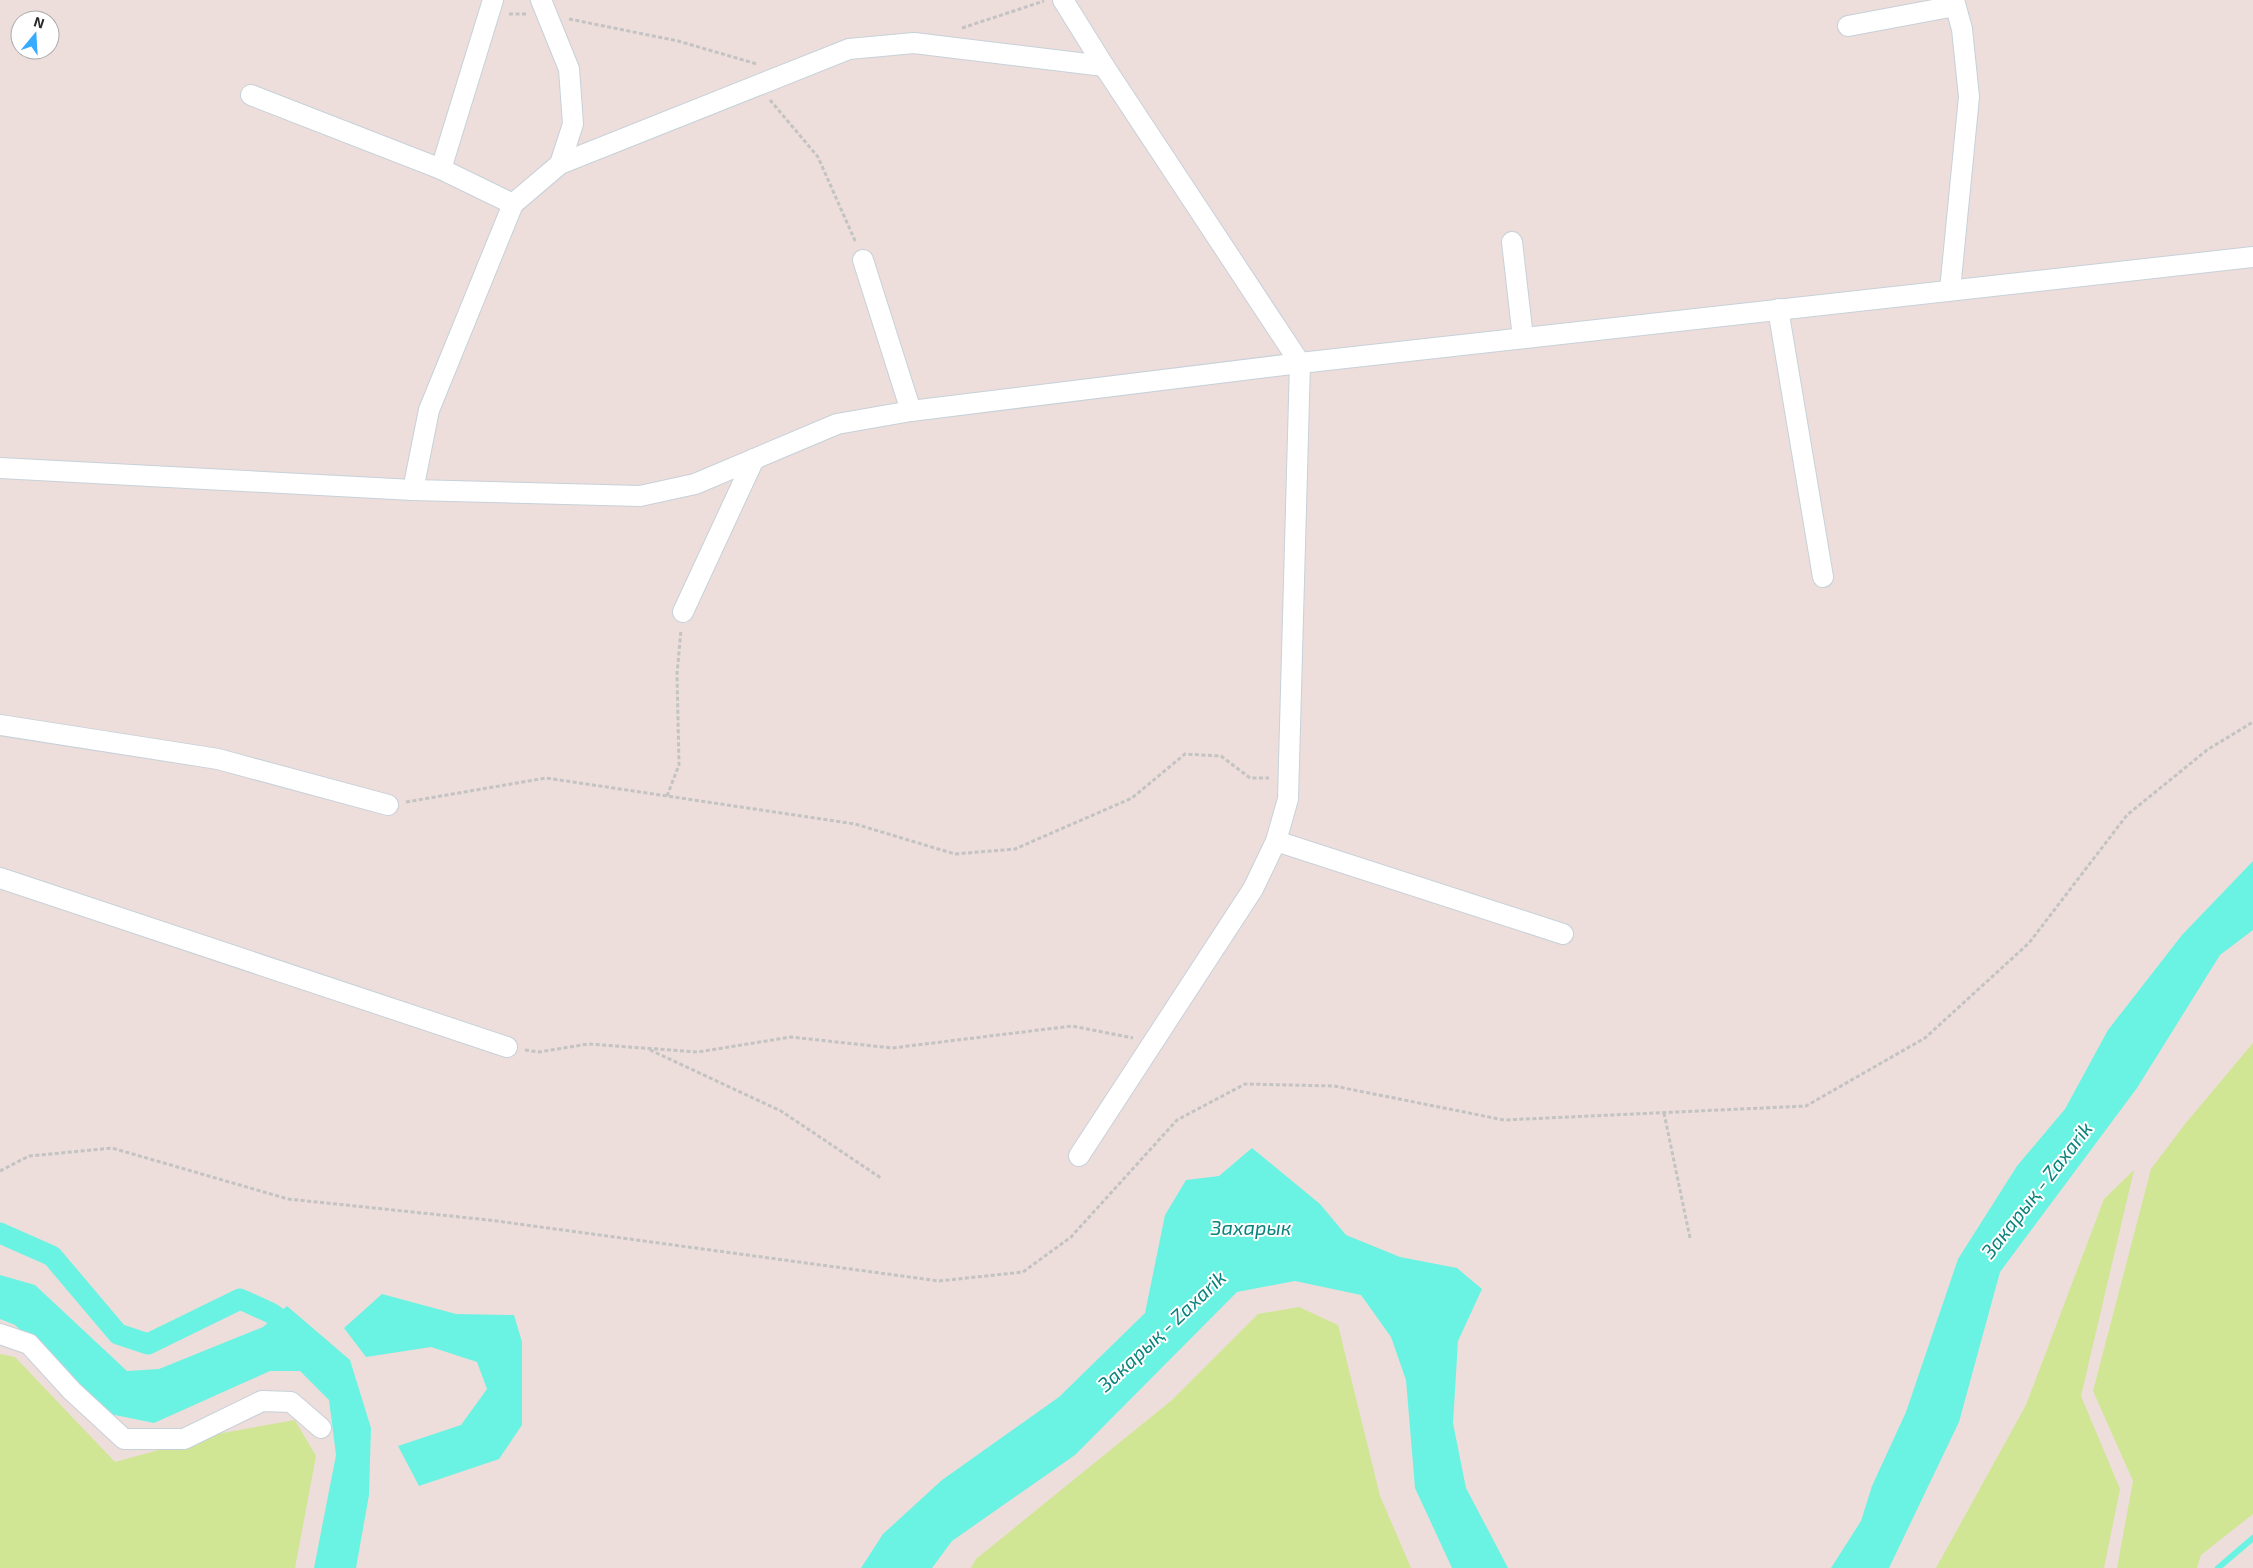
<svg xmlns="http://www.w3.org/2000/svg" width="2253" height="1568" font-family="'Exo 2',sans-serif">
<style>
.green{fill:#d0e695}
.water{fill:#6af3e2}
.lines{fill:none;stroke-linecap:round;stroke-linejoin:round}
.stream{stroke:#6af3e2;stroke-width:6}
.canal{stroke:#6af3e2;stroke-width:21}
.minor-casing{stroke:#c7d1d9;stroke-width:22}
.path{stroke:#c3c3c3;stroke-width:3;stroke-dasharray:4 2.5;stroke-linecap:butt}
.minor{stroke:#fff;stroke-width:20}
.labels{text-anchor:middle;stroke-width:4;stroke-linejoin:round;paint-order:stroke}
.water-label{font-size:20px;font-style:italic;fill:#0a837d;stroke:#fff}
</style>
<rect width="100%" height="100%" fill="#eddedb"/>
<!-- green -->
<g class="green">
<path d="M 2253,1043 L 2253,1514 L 2201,1555 L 2197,1568 L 2117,1568 L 2133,1481 L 2093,1391 L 2151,1169 L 2185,1124 Z"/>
<path d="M 2134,1170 L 2081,1396 L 2120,1489 L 2104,1568 L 1936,1568 L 2026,1405 L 2104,1199 Z"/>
<path d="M 1299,1307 L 1338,1325 L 1380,1496 L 1411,1568 L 971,1568 L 976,1559 L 1172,1400 L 1258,1314 Z"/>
<path d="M 0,1354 L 15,1357 L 115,1462 L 217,1434 L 295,1420 L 316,1456 L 295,1568 L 0,1568 Z"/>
</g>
<!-- water -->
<g class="water">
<path d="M 2253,861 L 2253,930 L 2220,955 L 2137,1088 L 2000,1272 L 1959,1422 L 1889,1568 L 1831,1568 L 1861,1521 L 1872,1486 L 1906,1412 L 1958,1259 L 2017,1166 L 2065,1109 L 2108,1030 L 2182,935 Z"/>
<path d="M 1252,1148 L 1320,1204 L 1346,1235 L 1400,1257 L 1457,1268 L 1482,1289 L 1458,1341 L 1453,1423 L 1466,1488 L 1508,1568 L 1452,1568 L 1415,1488 L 1406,1380 L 1391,1337 L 1361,1295 L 1295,1281 L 1237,1292 L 1075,1455 L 952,1541 L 932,1568 L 861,1568 L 883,1534 L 942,1480 L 1059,1397 L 1145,1313 L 1165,1215 L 1186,1180 L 1219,1176 Z"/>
<path d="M 0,1275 L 35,1285 L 127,1371 L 159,1369 L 263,1327 L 287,1306 L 350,1360 L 371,1428 L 369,1495 L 356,1568 L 314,1568 L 336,1455 L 329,1400 L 300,1371 L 270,1371 L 154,1423 L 110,1414 L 15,1325 L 0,1319 Z"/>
<path d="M 382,1294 L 456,1314 L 514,1315 L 522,1342 L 522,1425 L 499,1459 L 419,1486 L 398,1446 L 461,1425 L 487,1389 L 477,1362 L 431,1347 L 366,1357 L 344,1328 Z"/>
</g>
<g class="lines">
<!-- stream -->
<path class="stream" d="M 2218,1568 L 2253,1538"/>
<!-- canal -->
<path class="canal" d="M 0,1233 L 52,1256 L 118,1334 L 148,1344 L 240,1299 L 271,1313 L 299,1333"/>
<defs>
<g id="minor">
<path d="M 541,0 L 569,69 L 573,124 L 560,164"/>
<path d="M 1063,0 L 1104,66 L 1300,363 L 1288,799 L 1276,841 L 1253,889 L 1079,1156"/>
<path d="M 1848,26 L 1955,6"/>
<path d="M 251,95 L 441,169 L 513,204 L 429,410 L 413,490"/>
<path d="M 441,169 L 493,0"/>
<path d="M 513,204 L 560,164 L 849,49 L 914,43 L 1104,66"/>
<path d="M 1512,242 L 1523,338"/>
<path d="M 863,260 L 911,411"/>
<path d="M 1950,290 L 1969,97 L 1962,29 L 1954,0"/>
<path d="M 1778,309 L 1823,577"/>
<path d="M 0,468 L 413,490 L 640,496 L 695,484 L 837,424 L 911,411 L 1300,363 L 2253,257"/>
<path d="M 683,612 L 754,459"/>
<path d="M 0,725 L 218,759 L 388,805"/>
<path d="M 1276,841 L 1563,934"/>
<path d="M 0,878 L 507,1047"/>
<path d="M 0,1334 L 29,1344 L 72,1391 L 124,1439 L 184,1439 L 262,1401 L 291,1402 L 321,1428"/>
</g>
</defs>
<!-- minor casing -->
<use href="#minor" class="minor-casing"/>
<!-- path -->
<g class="path">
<path d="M 509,14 L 526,14"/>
<path d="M 569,19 L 678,41 L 757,64"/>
<path d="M 962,28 L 1044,1"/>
<path d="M 770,100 L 818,157 L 856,243"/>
<path d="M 667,796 L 679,765 L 677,674 L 681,630"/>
<path d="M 406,802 L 546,778 L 855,824 L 955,854 L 1015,849 L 1132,798 L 1185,754 L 1221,756 L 1250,778 L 1269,778"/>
<path d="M 525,1050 L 539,1052 L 588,1044 L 698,1052 L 791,1037 L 892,1048 L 1072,1026 L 1133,1038"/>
<path d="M 650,1050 L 781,1111 L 881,1178"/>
<path d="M 1664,1113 L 1690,1238"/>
<path d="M 0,1171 L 29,1156 L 112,1148 L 288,1199 L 489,1220 L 939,1281 L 1023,1272 L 1071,1237 L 1177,1120 L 1245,1084 L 1334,1086 L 1504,1120 L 1806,1106 L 1925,1038 L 2029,943 L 2127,815 L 2207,750 L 2253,722"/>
</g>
<!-- minor -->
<use href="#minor" class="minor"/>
</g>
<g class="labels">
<!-- water labels -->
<g class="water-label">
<text transform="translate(2037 1190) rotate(-52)" y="7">Закарық - Zaxarik</text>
<text x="1251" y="1235">Захарык</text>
<text transform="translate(1162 1331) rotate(-43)" y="7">Закарық - Zaxarik</text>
</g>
</g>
<!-- north arrow -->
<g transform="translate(35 35) rotate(18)"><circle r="24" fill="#ffffff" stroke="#aaaaaa"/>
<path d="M0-4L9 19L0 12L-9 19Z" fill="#36abff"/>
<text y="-8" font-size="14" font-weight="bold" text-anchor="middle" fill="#2a2a2a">N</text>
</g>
</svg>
